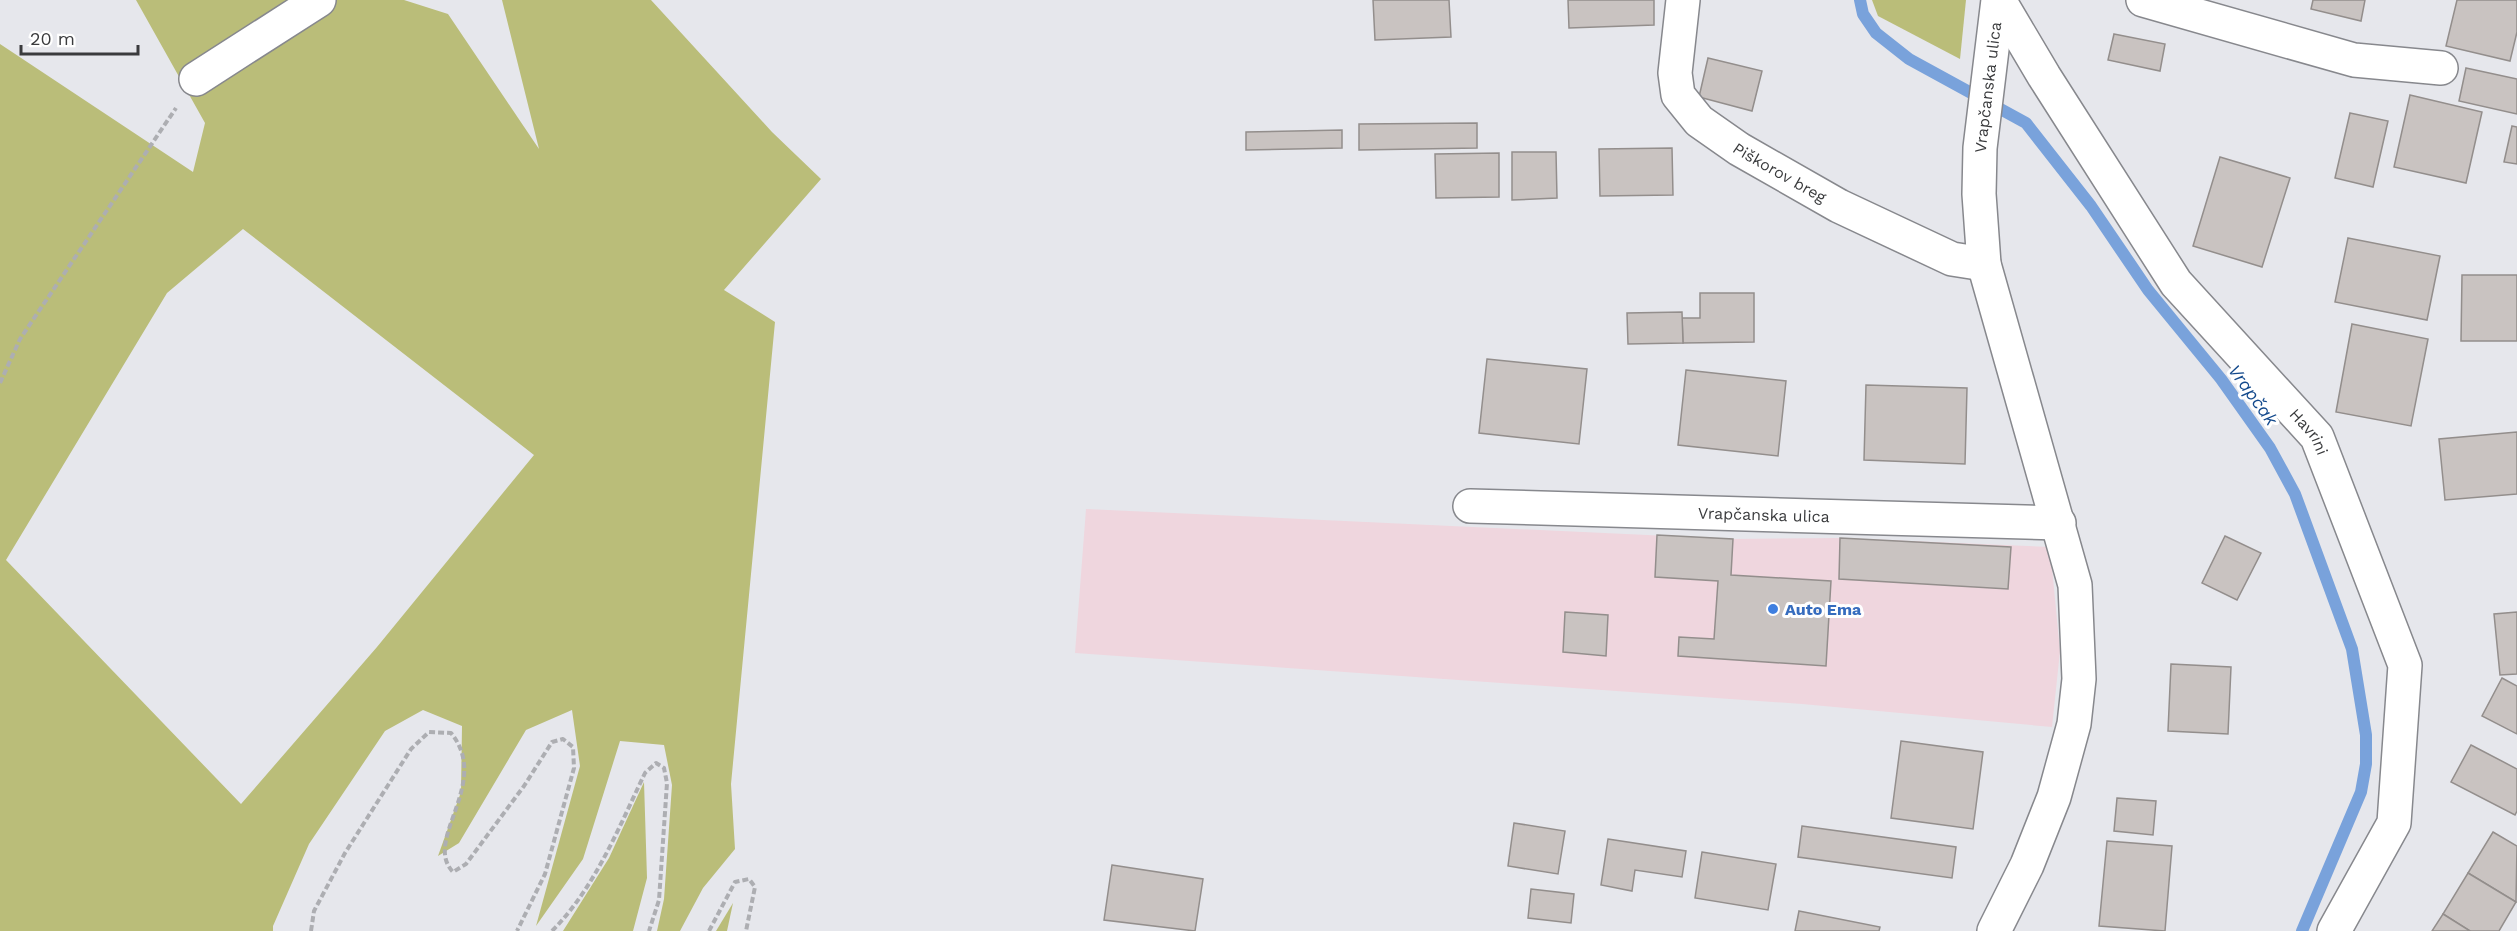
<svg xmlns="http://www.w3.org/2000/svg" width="2517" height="931" font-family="'Work Sans',sans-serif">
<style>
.commercial{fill:#efd6de}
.green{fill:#babd79;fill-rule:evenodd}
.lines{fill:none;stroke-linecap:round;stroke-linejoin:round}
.stream{stroke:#79a2db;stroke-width:12}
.building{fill:#c9c3c1;stroke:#938e8c;stroke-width:1.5}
.street-casing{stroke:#87888d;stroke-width:36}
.secondary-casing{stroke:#87888d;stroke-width:36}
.path{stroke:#adaeb2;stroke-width:4;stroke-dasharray:6 3;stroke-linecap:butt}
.street{stroke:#fff;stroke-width:33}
.secondary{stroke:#fff;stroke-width:33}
.shop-dot{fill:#3f7fe0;stroke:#fff;stroke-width:2}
.labels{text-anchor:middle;stroke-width:6;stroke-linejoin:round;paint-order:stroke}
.street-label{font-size:16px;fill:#3a3b3d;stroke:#fff}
.shop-label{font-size:16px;font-weight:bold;fill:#366cbe;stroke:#fff;text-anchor:start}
.water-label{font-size:18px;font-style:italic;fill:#13498c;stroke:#fff}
</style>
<rect width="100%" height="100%" fill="#e6e7ec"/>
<!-- commercial -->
<path class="commercial" d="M 1086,509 L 1733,539 L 1840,538 L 2050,547 L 2060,651 L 2052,727 L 1802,704 L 1075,653 Z"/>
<!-- green -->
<g class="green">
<path d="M 136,0 L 404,0 L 448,14 L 539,149 L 502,0 L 651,0 L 772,132 L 821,179 L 724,290 L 775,322 L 731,784 L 735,849 L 703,888 L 680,931 L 657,931 L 664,899 L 672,785 L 664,745 L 620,741 L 583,859 L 536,926 L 580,766 L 572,710 L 526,730 L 459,843 L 438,856 L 461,792 L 462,726 L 423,710 L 385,731 L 309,844 L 273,926 L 273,931 L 0,931 L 0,44 L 193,172 L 205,123 ZM 243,229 L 534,455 L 377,647 L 241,804 L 6,560 L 167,293 Z"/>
<path d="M 1872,0 L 1966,0 L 1960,59 L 1878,16 Z"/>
<path d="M 644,782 L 647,878 L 633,931 L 563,931 L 609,858 Z"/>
<path d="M 733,903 L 727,931 L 716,931 Z"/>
</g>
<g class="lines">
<!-- stream -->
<path class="stream" d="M 1860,0 L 1863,14 L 1876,33 L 1909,59 L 2026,123 L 2091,206 L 2148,290 L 2221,379 L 2270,448 L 2295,494 L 2352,649 L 2366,735 L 2366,764 L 2361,792 L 2302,931"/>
</g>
<!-- building -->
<g class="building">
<path d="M 1373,0 L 1449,0 L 1451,37 L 1375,40 Z"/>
<path d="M 1568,0 L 1654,0 L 1654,25 L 1569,28 Z"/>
<path d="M 2313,0 L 2365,0 L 2361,21 L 2311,9 Z"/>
<path d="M 2457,0 L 2517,0 L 2517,32 L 2510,61 L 2446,46 Z"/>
<path d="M 2114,34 L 2165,44 L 2160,71 L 2108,60 Z"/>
<path d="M 1708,58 L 1762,71 L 1752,111 L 1699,97 Z"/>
<path d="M 2466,68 L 2517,79 L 2517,114 L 2459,101 Z"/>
<path d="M 2410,95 L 2482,112 L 2466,183 L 2394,167 Z"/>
<path d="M 2350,113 L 2388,121 L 2373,187 L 2335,178 Z"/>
<path d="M 1477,123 L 1477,148 L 1359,150 L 1359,124 Z"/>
<path d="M 2512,126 L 2517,127 L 2517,164 L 2504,162 Z"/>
<path d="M 1342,130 L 1342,148 L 1246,150 L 1246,132 Z"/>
<path d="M 1672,148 L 1673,195 L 1600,196 L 1599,149 Z"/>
<path d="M 1512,152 L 1556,152 L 1557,198 L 1512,200 Z"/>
<path d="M 1499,153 L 1499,197 L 1436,198 L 1435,154 Z"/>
<path d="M 2220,157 L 2290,178 L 2262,267 L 2193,246 Z"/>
<path d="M 2348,238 L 2440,256 L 2427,320 L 2335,302 Z"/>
<path d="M 2462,275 L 2517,275 L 2517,341 L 2461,341 Z"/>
<path d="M 1700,293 L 1754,293 L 1754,342 L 1683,343 L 1682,318 L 1700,318 Z"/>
<path d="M 1682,312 L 1683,343 L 1628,344 L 1627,313 Z"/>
<path d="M 2352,324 L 2428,339 L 2411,426 L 2336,412 Z"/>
<path d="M 1487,359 L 1587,369 L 1579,444 L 1479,433 Z"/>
<path d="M 1686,370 L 1786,381 L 1778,456 L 1678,445 Z"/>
<path d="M 1866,385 L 1967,388 L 1965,464 L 1864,460 Z"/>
<path d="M 2517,432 L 2517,494 L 2445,500 L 2439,439 Z"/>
<path d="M 1657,535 L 1733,539 L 1731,575 L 1831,581 L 1826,666 L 1678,656 L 1679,637 L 1714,639 L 1718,581 L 1655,577 Z"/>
<path d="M 2225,536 L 2261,553 L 2237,600 L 2202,583 Z"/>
<path d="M 1840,538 L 2011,547 L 2008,589 L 1839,579 Z"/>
<path d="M 1565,612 L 1608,615 L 1606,656 L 1563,652 Z"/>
<path d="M 2517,612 L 2517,674 L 2500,675 L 2494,614 Z"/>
<path d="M 2171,664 L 2231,667 L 2228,734 L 2168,731 Z"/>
<path d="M 2502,678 L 2517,686 L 2517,734 L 2482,716 Z"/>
<path d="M 1901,741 L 1983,752 L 1973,829 L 1891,818 Z"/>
<path d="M 2471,745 L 2517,769 L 2517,811 L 2515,815 L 2451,782 Z"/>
<path d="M 2117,798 L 2156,801 L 2153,835 L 2114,831 Z"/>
<path d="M 1514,823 L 1565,831 L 1558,874 L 1508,866 Z"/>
<path d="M 1802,826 L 1956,847 L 1952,878 L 1798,857 Z"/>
<path d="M 2493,832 L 2517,846 L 2516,902 L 2468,873 Z"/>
<path d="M 1608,839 L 1686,851 L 1682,877 L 1635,870 L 1632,891 L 1601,885 Z"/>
<path d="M 2107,841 L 2172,846 L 2165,931 L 2099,926 Z"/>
<path d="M 1702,852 L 1776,864 L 1768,910 L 1695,898 Z"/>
<path d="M 1112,865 L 1203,879 L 1195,931 L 1104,920 Z"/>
<path d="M 2468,873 L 2516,902 L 2499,931 L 2470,931 L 2443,914 Z"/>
<path d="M 1531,889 L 1574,894 L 1571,923 L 1528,918 Z"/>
<path d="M 1799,911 L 1880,927 L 1879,931 L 1795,931 Z"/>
<path d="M 2443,914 L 2470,931 L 2432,931 Z"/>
</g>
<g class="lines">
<defs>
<g id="street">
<path id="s1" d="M 1683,0 L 1675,73 L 1678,95 L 1699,121 L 1739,149 L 1839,206 L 1952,259 L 1984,264"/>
<path id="s2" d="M 1999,0 L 2044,76 L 2176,283 L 2317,437 L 2405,665 L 2394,823 L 2334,931"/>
<path d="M 2143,0 L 2354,60 L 2441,68"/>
<path d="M 196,79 L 319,0"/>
<path id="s3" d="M 1470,506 L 2059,523"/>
</g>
<g id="secondary">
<path id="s4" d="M 1994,931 L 2027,865 L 2054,797 L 2074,724 L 2079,679 L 2075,585 L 1984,264 L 1979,194 L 1980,148 L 1998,0"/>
</g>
</defs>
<!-- street casing -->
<use href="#street" class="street-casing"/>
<!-- secondary casing -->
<use href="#secondary" class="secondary-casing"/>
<!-- path -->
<g class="path">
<path d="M 0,383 L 20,339 L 176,108"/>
<path d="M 311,931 L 314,911 L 345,853 L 411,749 L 429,732 L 451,733 C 492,783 422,840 453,872 L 466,864 L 524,786 L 552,742 L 563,739 L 573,747 L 574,768 L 545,874 L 517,931"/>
<path d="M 552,931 C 595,888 619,827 645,773 L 656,763 L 664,768 L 667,783 L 659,900 L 649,931"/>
<path d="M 709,931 L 735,882 L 749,879 L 755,887 L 746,931"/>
</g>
<!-- street -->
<use href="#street" class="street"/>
<!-- secondary -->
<use href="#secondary" class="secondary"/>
</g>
<!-- markers -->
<circle class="shop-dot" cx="1773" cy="609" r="6"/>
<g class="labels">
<!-- street labels -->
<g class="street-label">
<text dy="6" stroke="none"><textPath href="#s4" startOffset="873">Vrapčanska ulica</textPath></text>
<text dy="6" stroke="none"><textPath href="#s1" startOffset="225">Piškorov breg</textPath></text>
<text dy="6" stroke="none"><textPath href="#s2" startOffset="534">Havrini</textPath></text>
<text dy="6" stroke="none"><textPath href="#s3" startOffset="294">Vrapčanska ulica</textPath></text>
</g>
<!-- shop labels -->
<g class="shop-label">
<text x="1785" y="615">Auto Ema</text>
</g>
<!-- water labels -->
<g class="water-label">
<text transform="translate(2253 395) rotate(54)" y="6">Vrapčak</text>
</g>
</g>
<!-- scale -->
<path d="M21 45v9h117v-9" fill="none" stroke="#3a3b3d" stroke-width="3"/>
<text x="30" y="45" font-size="18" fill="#3a3b3d" stroke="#ffffff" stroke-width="4.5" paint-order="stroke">20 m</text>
</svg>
